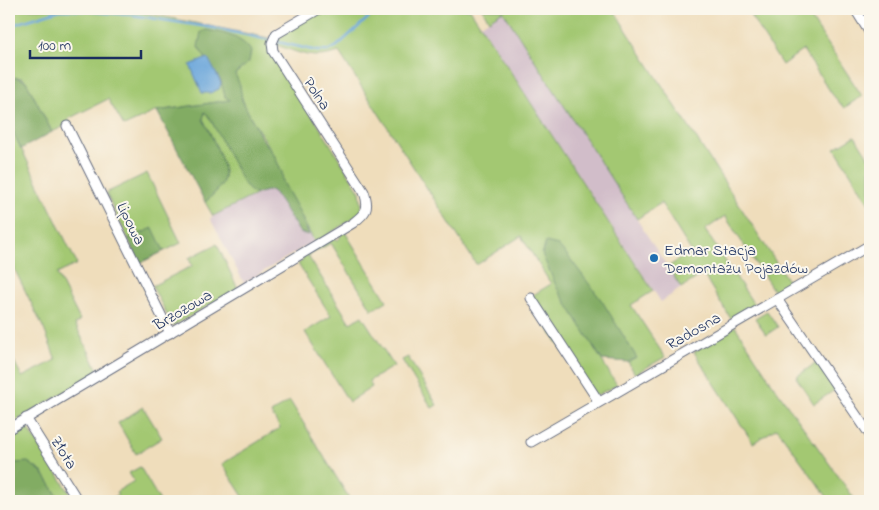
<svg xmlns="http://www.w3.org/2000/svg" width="879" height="510" font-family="'Indie Flower',sans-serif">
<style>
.industrial{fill:#d1bdc9}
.green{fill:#a3c872;stroke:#5f7c68}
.forest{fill:#82ac64;stroke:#4e6e61}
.water{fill:#69a5da;stroke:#426a9c}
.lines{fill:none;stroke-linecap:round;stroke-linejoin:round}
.stream{stroke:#69a5da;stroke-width:2.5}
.street-casing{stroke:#656c7f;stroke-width:11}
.street{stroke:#fff;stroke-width:9}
.poi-dot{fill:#1f6fb2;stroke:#fbf7ec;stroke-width:2}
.labels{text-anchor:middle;stroke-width:4;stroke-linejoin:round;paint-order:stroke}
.street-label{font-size:16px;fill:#1b2f5e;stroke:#fbf7ec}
.poi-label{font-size:16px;fill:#1b2f5e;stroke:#fbf7ec;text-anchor:start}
</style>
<rect width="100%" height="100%" fill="#fbf7ec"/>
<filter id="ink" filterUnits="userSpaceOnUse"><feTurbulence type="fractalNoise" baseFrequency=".02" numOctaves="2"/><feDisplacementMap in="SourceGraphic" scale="10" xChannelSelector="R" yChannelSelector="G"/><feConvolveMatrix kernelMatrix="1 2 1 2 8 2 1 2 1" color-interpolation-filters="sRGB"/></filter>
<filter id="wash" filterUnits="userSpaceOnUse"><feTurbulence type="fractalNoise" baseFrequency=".0096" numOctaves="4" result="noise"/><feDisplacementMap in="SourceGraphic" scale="20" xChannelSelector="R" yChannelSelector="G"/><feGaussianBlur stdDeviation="1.12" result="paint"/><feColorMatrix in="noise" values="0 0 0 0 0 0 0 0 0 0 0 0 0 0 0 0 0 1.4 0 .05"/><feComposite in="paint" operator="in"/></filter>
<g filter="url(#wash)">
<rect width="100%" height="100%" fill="#efddbb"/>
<!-- industrial -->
<g class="industrial">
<path d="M 503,11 L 681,288 L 661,302 L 481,25 Z"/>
<path d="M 282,182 L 314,241 L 244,283 L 210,218 Z"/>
</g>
<!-- green -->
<g class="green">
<path d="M 9,9 L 135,9 L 136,11 L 269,38 L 269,46 L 360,192 L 362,208 L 360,214 L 315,243 L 283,182 C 279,151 253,129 243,101 C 239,92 239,83 235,74 L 247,64 L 198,47 L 206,59 L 190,66 L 221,83 L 221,81 L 231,100 L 157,111 L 124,126 L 108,99 L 68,119 L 71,123 L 52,132 L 26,81 L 22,78 L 9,77 Z"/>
<path d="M 323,9 L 470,9 L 653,291 L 631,305 L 665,357 L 635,374 L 613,336 L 593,346 L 617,385 L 593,397 L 528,298 L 551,284 L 521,236 L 478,264 L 476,264 L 339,52 C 312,61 301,53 276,45 C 279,30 310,16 323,9 Z"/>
<path d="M 482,9 L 613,9 L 790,284 L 775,293 L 725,216 L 705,230 L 755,306 L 731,319 L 703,274 L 681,288 L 668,267 L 691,251 L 661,203 L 637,219 L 503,11 L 489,20 Z"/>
<path d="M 746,9 L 805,9 L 862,96 L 844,108 L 832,94 L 803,50 L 782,65 Z"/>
<path d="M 205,111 L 255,194 L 259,193 L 213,216 L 205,202 C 212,196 219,190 223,181 C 229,167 210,134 203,119 Z"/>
<path d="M 9,123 L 77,264 L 57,274 L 80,320 L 75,324 L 97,368 L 97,373 L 9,425 L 9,351 L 22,377 L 56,360 L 44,329 L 9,258 Z"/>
<path d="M 855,136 L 870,160 L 870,205 L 835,148 Z"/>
<path d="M 147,173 L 181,243 L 140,263 L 106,193 Z"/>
<path d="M 345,232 L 387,301 L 372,310 L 331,243 L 308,256 L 350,323 L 362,316 L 394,366 L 369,381 L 372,387 L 349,402 L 305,332 L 331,316 L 298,264 L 303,260 L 303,257 L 334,238 L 338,240 L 340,238 L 340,235 Z"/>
<path d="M 217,244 L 238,289 L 173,326 L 152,286 L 192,266 L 189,258 Z"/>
<path d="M 767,311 L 778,327 L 766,335 L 755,318 Z"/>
<path d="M 735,326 L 776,389 L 856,501 L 830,501 L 777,428 L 753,443 L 694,352 Z"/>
<path d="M 408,357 L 437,405 L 432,408 L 402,360 Z"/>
<path d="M 817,362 L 836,389 L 814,404 L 796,377 Z"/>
<path d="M 290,401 L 351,501 L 246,501 L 222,464 L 280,428 L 271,413 Z"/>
<path d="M 143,407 L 162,438 L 136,454 L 118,423 Z"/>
<path d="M 22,426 L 28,428 L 75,501 L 61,501 L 42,472 L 15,463 L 9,470 L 9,434 Z"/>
<path d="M 140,467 L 160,501 L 109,501 L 118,495 L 116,492 L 134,481 L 129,473 Z"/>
</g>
<!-- forest -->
<g class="forest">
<path d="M 207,30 C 223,33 241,36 251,51 L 249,62 L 235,74 L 240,85 L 242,100 L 261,137 L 273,153 L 282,172 L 283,182 L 299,211 L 309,235 L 300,233 L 275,193 L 271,190 L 255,194 L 249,190 L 242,181 L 210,118 L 205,112 L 203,119 C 210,134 229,167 223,181 C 219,190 212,196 205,202 L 157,111 L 230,100 L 225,97 L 221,81 L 198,47 L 201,32 Z"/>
<path d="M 9,77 L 18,78 L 26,81 L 52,132 L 21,149 L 9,123 Z"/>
<path d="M 153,228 L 164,251 L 140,263 L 128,239 Z"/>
<path d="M 546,242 L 558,245 L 568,256 L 602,301 L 637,358 L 628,362 L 602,360 L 557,288 L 542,254 Z"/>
<path d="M 28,462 L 42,472 L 61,501 L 9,501 L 9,470 L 15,463 Z"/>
</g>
<!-- water -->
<path class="water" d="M 208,58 L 221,83 L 219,89 L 210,93 L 202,93 L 190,65 Z"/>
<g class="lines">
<!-- stream -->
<g class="stream">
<path d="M 9,26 L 60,10 L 71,10 L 132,15 L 214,28 L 269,40"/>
<path d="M 278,42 L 317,51 L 327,51 L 336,47 L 378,9"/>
</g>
</g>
</g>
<g filter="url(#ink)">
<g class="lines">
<defs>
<g id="street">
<path d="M 855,9 L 870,33"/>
<path d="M 67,126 L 170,333"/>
<path d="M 531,298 L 599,402"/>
<path d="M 777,299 L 870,435"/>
<path d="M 26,418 L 78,501"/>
<path d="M 9,429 L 353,223 C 366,213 370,209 364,192 L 273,51 L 272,43 L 276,34 L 319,9"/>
<path d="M 531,442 L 870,245"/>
</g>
</defs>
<!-- street casing -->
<use href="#street" class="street-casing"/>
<!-- street -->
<use href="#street" class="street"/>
</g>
</g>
<!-- markers -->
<circle class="poi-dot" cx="654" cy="258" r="5"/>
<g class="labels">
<!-- street labels -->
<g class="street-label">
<text transform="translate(318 93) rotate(57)" y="6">Polna</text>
<text transform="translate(132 223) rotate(64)" y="6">Lipowa</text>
<text transform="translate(182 309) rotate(-31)" y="6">Brzozowa</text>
<text transform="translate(693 330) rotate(-30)" y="6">Radosna</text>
<text transform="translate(65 452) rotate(58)" y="6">Złota</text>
</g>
<!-- poi labels -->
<g class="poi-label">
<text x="664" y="255">Edmar Stacja<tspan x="664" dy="18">Demontażu Pojazdów</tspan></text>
</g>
</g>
<!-- margin -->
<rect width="879" height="510" fill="none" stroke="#fbf7ec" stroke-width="30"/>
<!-- scale -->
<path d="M30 50v8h111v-8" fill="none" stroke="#1b2f5e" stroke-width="2.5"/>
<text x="38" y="50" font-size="15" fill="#1b2f5e" stroke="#fbf7ec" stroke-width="4" paint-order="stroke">100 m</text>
</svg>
